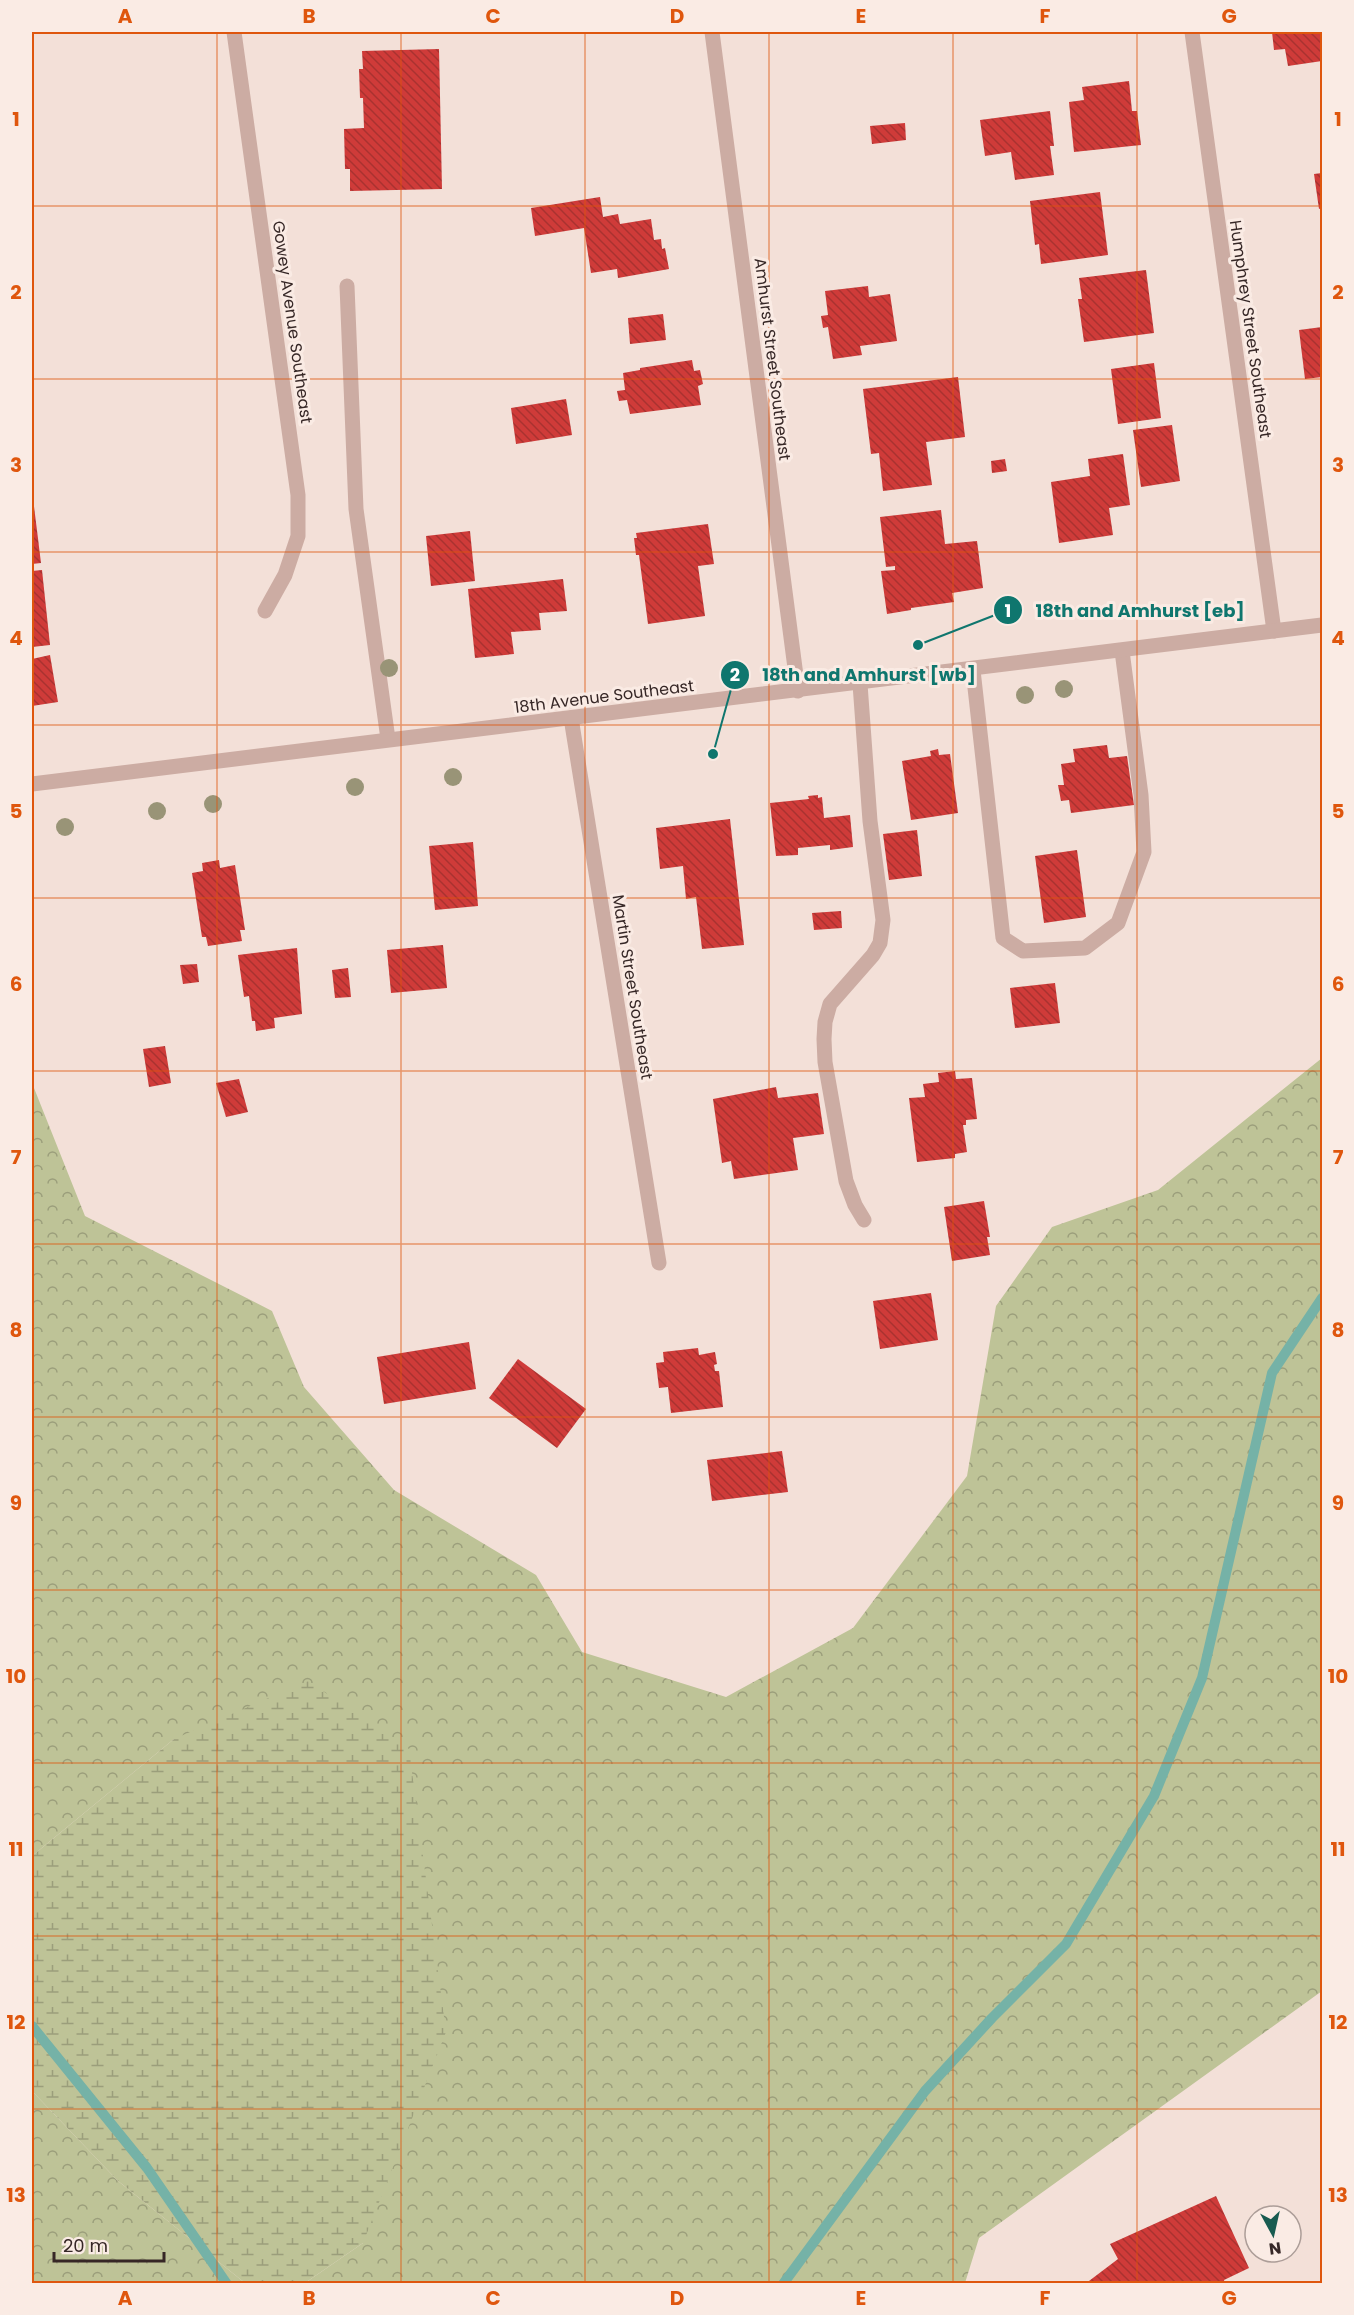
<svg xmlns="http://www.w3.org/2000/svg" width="1354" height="2315" font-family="Poppins,sans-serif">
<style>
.forest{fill:url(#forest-crowns)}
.wetland{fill:url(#wetland-marsh)}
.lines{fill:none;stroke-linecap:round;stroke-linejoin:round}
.stream{stroke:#75b2a7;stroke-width:10}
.building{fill:url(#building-back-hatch)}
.minor{stroke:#ccaca3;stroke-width:15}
.tree{fill:#999477}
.grid{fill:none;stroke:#df560d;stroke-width:1.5;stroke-opacity:0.55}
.labels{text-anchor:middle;stroke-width:6;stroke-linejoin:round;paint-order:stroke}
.street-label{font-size:16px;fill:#362726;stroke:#faebe4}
.leader{fill:none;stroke:#0f766e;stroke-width:2}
.callout-dot{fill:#0f766e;stroke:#faebe4;stroke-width:2}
.mark-label{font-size:18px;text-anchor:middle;font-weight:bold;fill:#fff}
.callout-label{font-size:18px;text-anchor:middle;font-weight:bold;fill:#0f766e;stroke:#faebe4;stroke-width:6;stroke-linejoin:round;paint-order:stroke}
.neatline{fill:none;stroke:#df560d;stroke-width:2}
.grid-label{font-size:20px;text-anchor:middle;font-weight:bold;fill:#df560d}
</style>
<defs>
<pattern id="forest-crowns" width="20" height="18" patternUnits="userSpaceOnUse" patternTransform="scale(1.5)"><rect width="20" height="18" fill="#bec397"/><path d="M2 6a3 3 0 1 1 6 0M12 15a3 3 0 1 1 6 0" fill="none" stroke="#9b9e7b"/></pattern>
<pattern id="wetland-marsh" width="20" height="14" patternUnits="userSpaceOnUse" patternTransform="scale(1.5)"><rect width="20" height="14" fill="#bec397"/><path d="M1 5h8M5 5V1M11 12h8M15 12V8" fill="none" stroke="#9b9e7b"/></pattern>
<pattern id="building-back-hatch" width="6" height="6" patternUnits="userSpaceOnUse" patternTransform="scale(1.5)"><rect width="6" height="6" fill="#cf3b39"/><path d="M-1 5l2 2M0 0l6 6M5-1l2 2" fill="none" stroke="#a93230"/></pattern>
</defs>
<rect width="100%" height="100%" fill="#f3e0d8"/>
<!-- forest -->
<g class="forest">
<path d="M 1322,1058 L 1322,1991 L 979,2238 L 965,2283 L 305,2283 L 363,2243 L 174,1739 L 32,1856 L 32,1083 L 85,1216 L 272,1311 L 304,1387 L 394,1490 L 536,1575 L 582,1652 L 726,1697 L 853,1628 L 967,1476 L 996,1306 L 1052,1227 L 1158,1190 Z"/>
<path d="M 32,2091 L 118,2181 L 245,2283 L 32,2283 Z"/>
</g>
<!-- wetland -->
<path class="wetland" d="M 308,1681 L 409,1749 L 446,2032 L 363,2243 L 305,2283 L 245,2283 L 118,2181 L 32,2091 L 32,1856 L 174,1739 Z"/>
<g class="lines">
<!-- stream -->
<g class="stream">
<path d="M 32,2026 L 147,2168 L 227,2284"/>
<path d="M 783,2284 L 925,2091 L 992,2018 L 1066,1944 L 1154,1796 L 1202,1678 L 1272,1373 L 1322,1298"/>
</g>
</g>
<!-- building -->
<g class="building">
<path d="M 1272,32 L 1322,32 L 1322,61 L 1288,66 L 1285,49 L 1274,50 Z"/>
<path d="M 439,49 L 442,189 L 350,191 L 350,169 L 345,169 L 344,129 L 364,128 L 363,98 L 360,98 L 359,69 L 363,69 L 362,51 Z"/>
<path d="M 1129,81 L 1132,111 L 1137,111 L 1141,145 L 1074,152 L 1069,102 L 1084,100 L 1082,87 Z"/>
<path d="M 1050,111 L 1054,146 L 1050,146 L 1054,175 L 1015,180 L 1011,152 L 985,156 L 980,120 Z"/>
<path d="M 905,123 L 906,140 L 872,144 L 870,126 Z"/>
<path d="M 1322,173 L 1322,208 L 1319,209 L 1314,174 Z"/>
<path d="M 1100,192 L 1108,255 L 1041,264 L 1039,244 L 1035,245 L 1030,201 Z"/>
<path d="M 600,197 L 603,217 L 618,214 L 620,224 L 651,219 L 654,240 L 661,239 L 662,249 L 665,248 L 669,269 L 618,278 L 617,269 L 591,273 L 584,228 L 535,236 L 531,208 Z"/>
<path d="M 1146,270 L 1154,333 L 1084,342 L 1078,299 L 1082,299 L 1079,278 Z"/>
<path d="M 868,286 L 869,297 L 890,294 L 897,341 L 860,346 L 862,355 L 833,359 L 828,327 L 823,328 L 821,316 L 828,315 L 825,291 Z"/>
<path d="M 663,314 L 666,340 L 630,344 L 628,318 Z"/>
<path d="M 1322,327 L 1322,377 L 1305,379 L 1299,330 Z"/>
<path d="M 692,360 L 694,371 L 700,370 L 703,384 L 698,386 L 701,405 L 630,414 L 627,400 L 619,401 L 617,391 L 625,390 L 623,373 L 640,370 L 640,368 Z"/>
<path d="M 1154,363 L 1161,418 L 1118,424 L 1111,369 Z"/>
<path d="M 958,377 L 965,437 L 926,442 L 932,485 L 883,491 L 879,453 L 871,454 L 863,389 Z"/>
<path d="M 566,399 L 572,435 L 516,444 L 511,408 Z"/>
<path d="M 1172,425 L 1180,481 L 1141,487 L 1133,430 Z"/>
<path d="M 1123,454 L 1130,505 L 1109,508 L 1113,535 L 1059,543 L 1051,482 L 1090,476 L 1088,459 Z"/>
<path d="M 1005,459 L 1007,471 L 992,473 L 991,461 Z"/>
<path d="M 32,490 L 41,563 L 32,564 Z"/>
<path d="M 941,510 L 945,544 L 977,541 L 983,588 L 952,593 L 954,602 L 911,608 L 911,610 L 887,614 L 881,571 L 895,570 L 895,566 L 886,567 L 880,517 Z"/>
<path d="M 708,524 L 714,564 L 698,566 L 705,616 L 648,624 L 639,555 L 636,555 L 634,538 L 637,538 L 636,533 Z"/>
<path d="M 470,531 L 475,581 L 431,586 L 426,536 Z"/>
<path d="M 42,570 L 50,645 L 32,647 L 32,571 Z"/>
<path d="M 563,579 L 567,611 L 539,613 L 541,630 L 511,632 L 514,654 L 475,658 L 468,589 Z"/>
<path d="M 50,655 L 58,702 L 32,706 L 32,659 Z"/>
<path d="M 1107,745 L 1109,758 L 1127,756 L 1134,805 L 1071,813 L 1069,800 L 1061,801 L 1058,785 L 1064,785 L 1061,764 L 1075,762 L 1073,749 Z"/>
<path d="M 938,749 L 939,755 L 950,754 L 958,813 L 911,820 L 902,761 L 931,756 L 930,751 Z"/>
<path d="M 818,795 L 818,798 L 822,797 L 824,818 L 850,815 L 853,847 L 830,850 L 830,845 L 798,848 L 798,855 L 776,856 L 770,803 L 809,799 L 808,796 Z"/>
<path d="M 730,819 L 744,945 L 702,949 L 696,897 L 686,899 L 683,866 L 660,869 L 656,828 Z"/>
<path d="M 917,830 L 922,876 L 889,880 L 883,834 Z"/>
<path d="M 473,842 L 478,906 L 435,910 L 429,846 Z"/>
<path d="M 1077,850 L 1086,917 L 1044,923 L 1035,856 Z"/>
<path d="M 219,860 L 220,868 L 235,865 L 245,930 L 240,930 L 242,941 L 208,946 L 206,937 L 202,937 L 192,873 L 203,871 L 202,863 Z"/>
<path d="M 841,911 L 842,928 L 814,930 L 812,913 Z"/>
<path d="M 443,945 L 447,988 L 391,993 L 387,950 Z"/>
<path d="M 297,948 L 302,1014 L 274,1018 L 275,1028 L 256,1031 L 255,1021 L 252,1021 L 249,996 L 244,997 L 238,955 Z"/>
<path d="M 197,964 L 199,982 L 183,984 L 180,965 Z"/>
<path d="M 348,968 L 351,997 L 335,998 L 332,970 Z"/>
<path d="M 1055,983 L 1060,1023 L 1015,1028 L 1010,988 Z"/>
<path d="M 165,1046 L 171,1083 L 149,1087 L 143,1049 Z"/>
<path d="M 955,1071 L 956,1079 L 972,1078 L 977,1119 L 966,1120 L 966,1125 L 963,1125 L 967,1152 L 955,1154 L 955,1158 L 917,1162 L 909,1098 L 925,1097 L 923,1084 L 939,1082 L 938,1073 Z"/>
<path d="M 239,1079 L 248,1112 L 226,1117 L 216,1083 Z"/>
<path d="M 776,1087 L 778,1098 L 818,1093 L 824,1134 L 793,1138 L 798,1170 L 734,1179 L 731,1161 L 722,1163 L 713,1099 Z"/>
<path d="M 984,1201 L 990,1237 L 987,1237 L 990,1255 L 952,1261 L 944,1207 Z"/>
<path d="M 931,1293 L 938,1340 L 880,1349 L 873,1301 Z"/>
<path d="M 469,1342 L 476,1389 L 384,1404 L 377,1357 Z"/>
<path d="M 698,1348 L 699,1355 L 715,1352 L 717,1364 L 714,1365 L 715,1371 L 719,1371 L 723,1407 L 671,1413 L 668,1387 L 659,1388 L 656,1363 L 664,1362 L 663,1352 Z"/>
<path d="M 518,1359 L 586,1409 L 557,1448 L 489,1398 Z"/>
<path d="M 782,1451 L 788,1492 L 712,1501 L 707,1460 Z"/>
<path d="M 1216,2196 L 1249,2268 L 1224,2280 L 1225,2284 L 1085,2284 L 1118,2259 L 1110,2244 Z"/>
</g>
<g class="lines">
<!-- minor -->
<g class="minor">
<path d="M 234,32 L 298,495 L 298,536 L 285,575 L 265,611"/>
<path d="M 712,32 L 798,691"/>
<path d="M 1192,32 L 1274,631"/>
<path d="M 347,286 L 356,509 L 388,739"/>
<path d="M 973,670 L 1003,938 L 1023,951 L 1085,948 L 1118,923 L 1144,852 L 1141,795 L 1122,651"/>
<path d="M 860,684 L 870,821 L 883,920 L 880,943 L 873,955 L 830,1004 L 825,1022 L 824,1039 L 825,1062 L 846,1181 L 855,1205 L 864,1220"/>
<path d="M 571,718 L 659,1263"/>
<path d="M 32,784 C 462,730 893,681 1322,625"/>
</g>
</g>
<!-- trees -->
<g class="tree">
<circle cx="389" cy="668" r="9"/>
<circle cx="1064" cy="689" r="9"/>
<circle cx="1025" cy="695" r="9"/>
<circle cx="453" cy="777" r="9"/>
<circle cx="355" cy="787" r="9"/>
<circle cx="213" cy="804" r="9"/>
<circle cx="157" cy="811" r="9"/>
<circle cx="65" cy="827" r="9"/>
</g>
<!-- grid -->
<path class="grid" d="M 217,32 L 217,2284M 401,32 L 401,2284M 585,32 L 585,2284M 769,32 L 769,2284M 953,32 L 953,2284M 1137,32 L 1137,2284M 32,206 L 1322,206M 32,379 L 1322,379M 32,552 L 1322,552M 32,725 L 1322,725M 32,898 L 1322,898M 32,1071 L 1322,1071M 32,1244 L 1322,1244M 32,1417 L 1322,1417M 32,1590 L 1322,1590M 32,1763 L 1322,1763M 32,1936 L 1322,1936M 32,2109 L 1322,2109"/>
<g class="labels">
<!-- street labels -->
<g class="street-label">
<text transform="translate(293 322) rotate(82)" y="6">Gowey Avenue Southeast</text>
<text transform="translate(1251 329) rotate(82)" y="6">Humphrey Street Southeast</text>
<text transform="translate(773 359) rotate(83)" y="6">Amhurst Street Southeast</text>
<text transform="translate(604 696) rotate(-7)" y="6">18th Avenue Southeast</text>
<text transform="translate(633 987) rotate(81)" y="6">Martin Street Southeast</text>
</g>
</g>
<!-- callouts -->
<path class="leader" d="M918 645L1008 610M713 754L735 675"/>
<g class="callout-dot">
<circle cx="918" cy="645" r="6"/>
<circle cx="713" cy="754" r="6"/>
<circle cx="1008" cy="610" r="15"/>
<circle cx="735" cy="675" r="15"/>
</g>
<g class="mark-label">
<text x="1008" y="617">1</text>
<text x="735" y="681">2</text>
</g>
<g class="callout-label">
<text x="1140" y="617">18th and Amhurst [eb]</text>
<text x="869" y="681">18th and Amhurst [wb]</text>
</g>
<!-- border -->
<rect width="1354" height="2315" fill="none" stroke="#faebe4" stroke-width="66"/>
<!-- north arrow -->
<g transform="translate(1273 2234) rotate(172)"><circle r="28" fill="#faebe4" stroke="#ac9d98" stroke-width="1.5"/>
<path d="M0-4.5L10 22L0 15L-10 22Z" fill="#185b50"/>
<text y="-9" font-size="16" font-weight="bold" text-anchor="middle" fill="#362726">N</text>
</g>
<!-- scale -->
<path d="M54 2252v9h110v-9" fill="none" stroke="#362726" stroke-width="3"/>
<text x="63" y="2252" font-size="18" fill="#362726" stroke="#faebe4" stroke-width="4.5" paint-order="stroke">20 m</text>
<rect x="33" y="33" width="1288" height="2249" class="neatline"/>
<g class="grid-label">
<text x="125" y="23">A</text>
<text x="309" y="23">B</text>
<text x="493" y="23">C</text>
<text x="677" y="23">D</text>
<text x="861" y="23">E</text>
<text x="1045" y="23">F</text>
<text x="1229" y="23">G</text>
<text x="16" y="126">1</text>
<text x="1338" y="126">1</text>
<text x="16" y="299">2</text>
<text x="1338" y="299">2</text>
<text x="16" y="472">3</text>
<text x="1338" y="472">3</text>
<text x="16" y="645">4</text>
<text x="1338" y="645">4</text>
<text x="16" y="818">5</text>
<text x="1338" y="818">5</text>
<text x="16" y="991">6</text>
<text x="1338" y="991">6</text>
<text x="16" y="1164">7</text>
<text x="1338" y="1164">7</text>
<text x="16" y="1337">8</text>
<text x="1338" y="1337">8</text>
<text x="16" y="1510">9</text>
<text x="1338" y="1510">9</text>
<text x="16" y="1683">10</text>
<text x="1338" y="1683">10</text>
<text x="16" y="1856">11</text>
<text x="1338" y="1856">11</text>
<text x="16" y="2029">12</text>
<text x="1338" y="2029">12</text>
<text x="16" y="2202">13</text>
<text x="1338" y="2202">13</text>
<text x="125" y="2305">A</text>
<text x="309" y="2305">B</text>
<text x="493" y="2305">C</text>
<text x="677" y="2305">D</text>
<text x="861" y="2305">E</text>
<text x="1045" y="2305">F</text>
<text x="1229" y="2305">G</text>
</g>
</svg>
